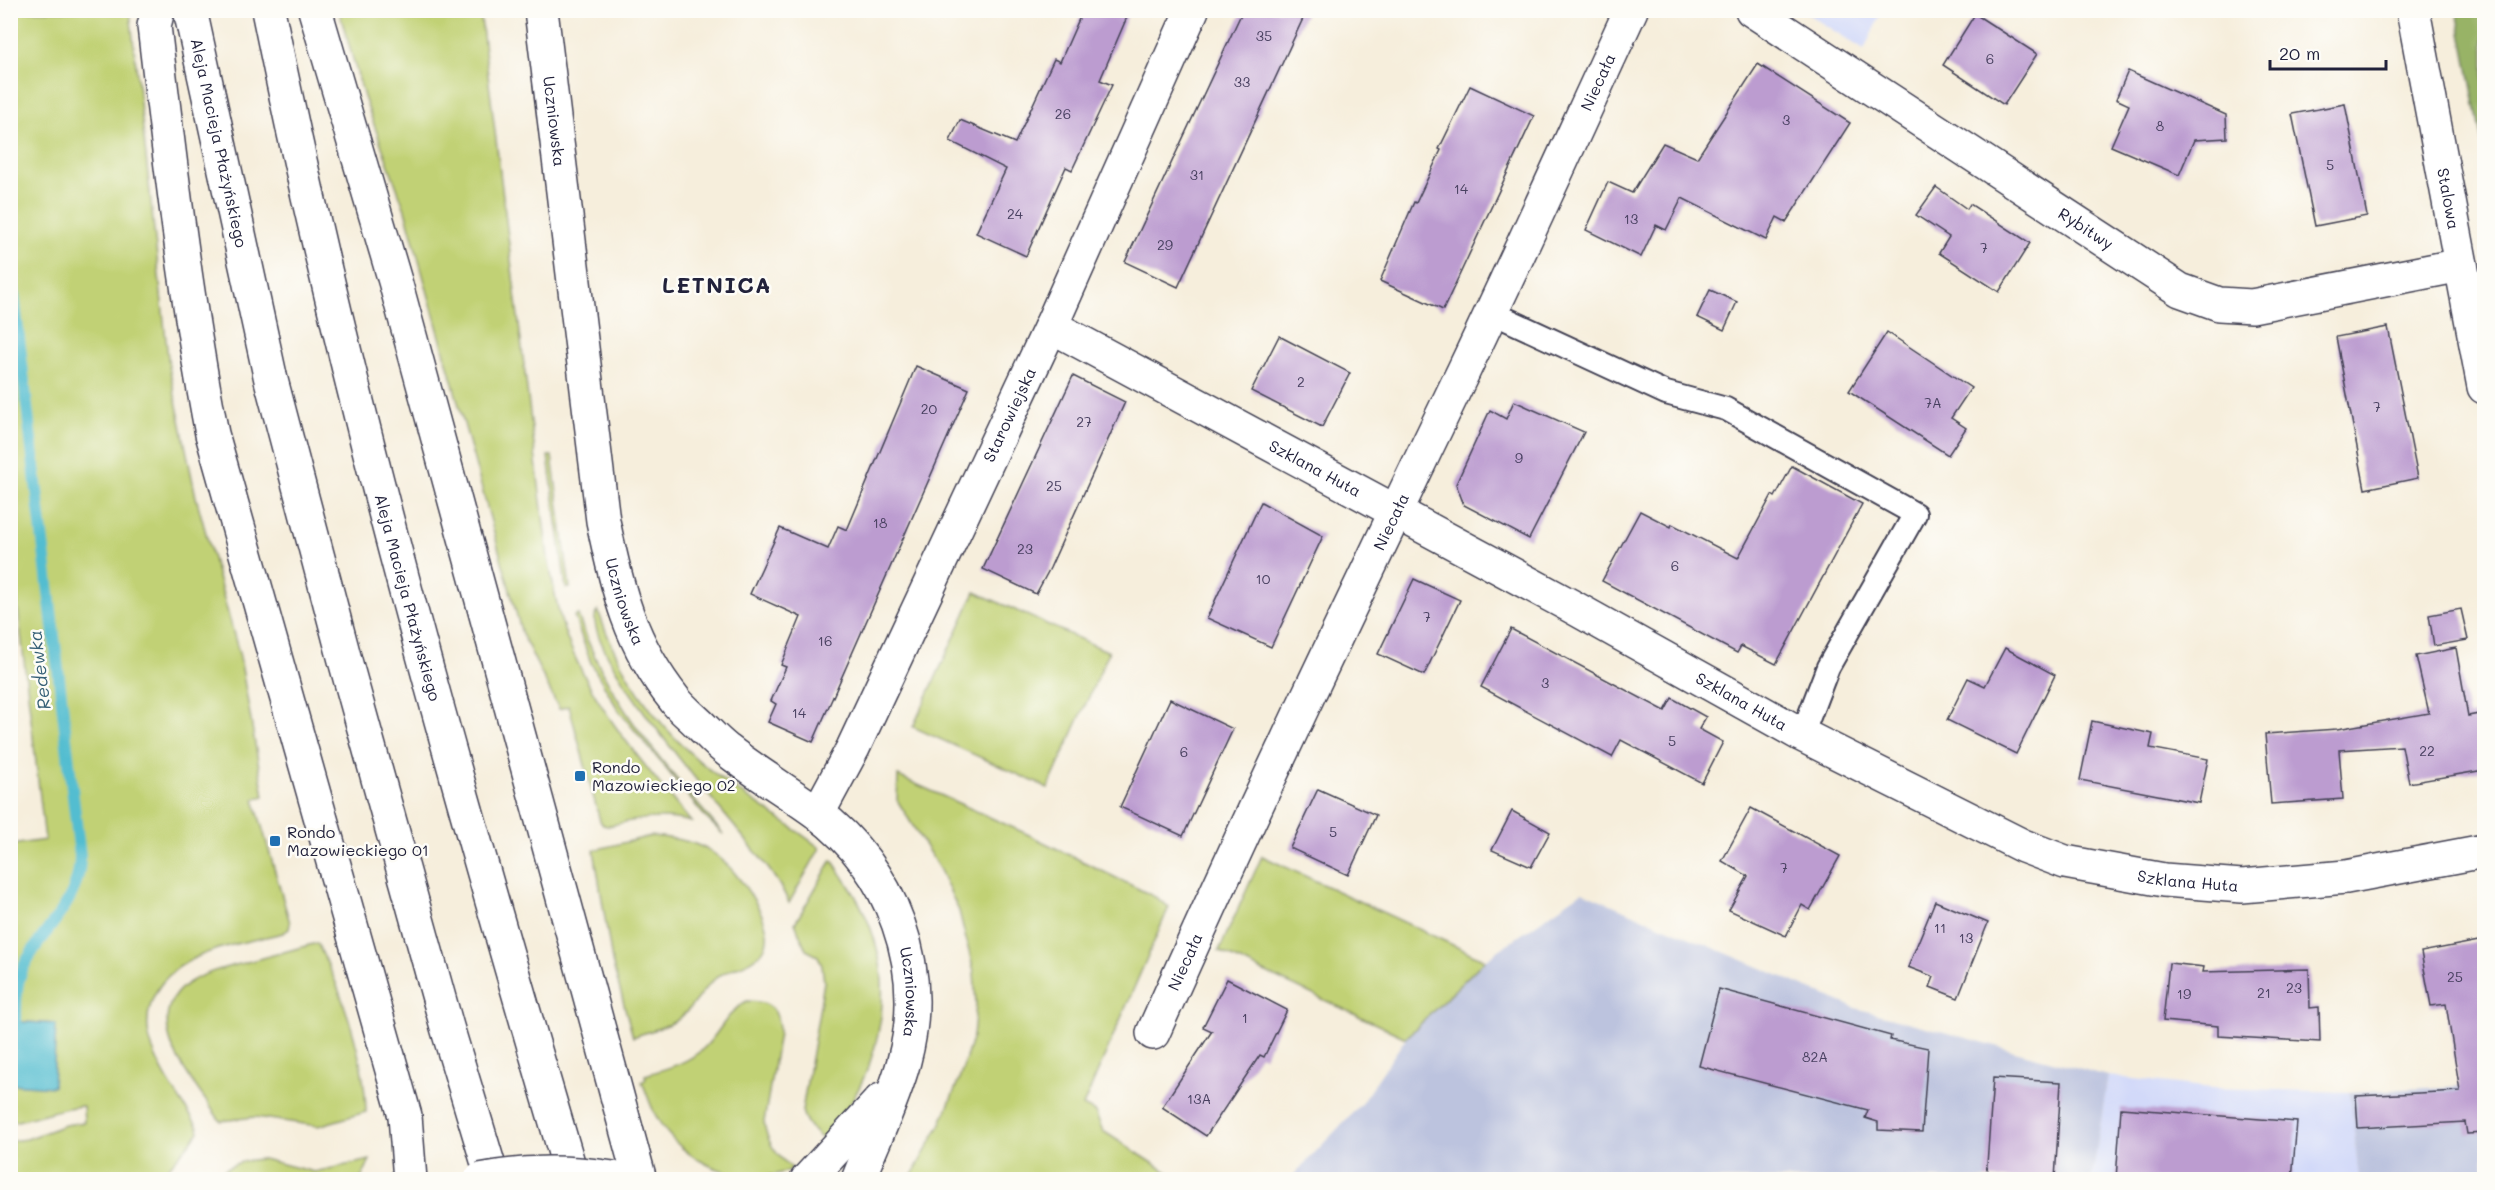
<svg xmlns="http://www.w3.org/2000/svg" width="2495" height="1190" font-family="Mali,sans-serif">
<style>
.built{fill:#d2d9f9}
.industrial{fill:#bcc3de}
.green{fill:#c1d174;stroke:#727a58;stroke-width:1.5}
.forest{fill:#98b366;stroke:#5d6a50;stroke-width:1.5}
.water{fill:#53bdd0;stroke:#3a7086;stroke-width:1.5}
.lines{fill:none;stroke-linecap:round;stroke-linejoin:round}
.stream{stroke:#53bdd0;stroke-width:12}
.building{fill:#bc9cd0}
.lane-casing{stroke:#424153;stroke-width:26}
.street-casing{stroke:#424153;stroke-width:36}
.secondary-casing{stroke:#424153;stroke-width:36}
.lane{stroke:#fff;stroke-width:22}
.street{stroke:#fff;stroke-width:33}
.secondary{stroke:#fff;stroke-width:33}
.primary-bridge-casing{stroke:#424153;stroke-width:36;stroke-linecap:butt}
.primary-bridge{stroke:#fff;stroke-width:33}
.poi-dot{fill:#1f6fb2;stroke:#fdfcf7;stroke-width:2}
.labels{text-anchor:middle;stroke-width:5;stroke-linejoin:round;paint-order:stroke}
.number-label{font-size:14px;fill:#484060}
.street-label{font-size:16px;fill:#22223b;stroke:#fdfcf7}
.poi-label{font-size:16px;fill:#22223b;stroke:#fdfcf7;text-anchor:start}
.water-label{font-size:18px;font-style:italic;fill:#366077;stroke:#fdfcf7}
.district-label{font-size:22px;font-weight:bold;letter-spacing:1.5px;fill:#22223b;stroke:#fdfcf7}
</style>
<rect width="100%" height="100%" fill="#fdfcf7"/>
<filter id="ink" filterUnits="userSpaceOnUse"><feTurbulence type="fractalNoise" baseFrequency=".0167" numOctaves="2"/><feDisplacementMap in="SourceGraphic" scale="12" xChannelSelector="R" yChannelSelector="G"/><feConvolveMatrix kernelMatrix="1 2 1 2 8 2 1 2 1" color-interpolation-filters="sRGB"/></filter>
<filter id="wash" filterUnits="userSpaceOnUse"><feTurbulence type="fractalNoise" baseFrequency=".008" numOctaves="4" result="noise"/><feDisplacementMap in="SourceGraphic" scale="24" xChannelSelector="R" yChannelSelector="G"/><feGaussianBlur stdDeviation="1.35" result="paint"/><feColorMatrix in="noise" values="0 0 0 0 0 0 0 0 0 0 0 0 0 0 0 0 0 1.4 0 .05"/><feComposite in="paint" operator="in"/></filter>
<g filter="url(#wash)">
<rect width="100%" height="100%" fill="#f6eedc"/>
<!-- built -->
<g class="built">
<path d="M 1803,11 L 1882,11 L 1864,50 Z"/>
<path d="M 2108,1076 L 2212,1088 L 2350,1092 L 2359,1179 L 2092,1180 Z"/>
</g>
<!-- industrial -->
<g class="industrial">
<path d="M 1582,892 L 1855,1008 L 2108,1076 L 2092,1179 L 1289,1180 L 1360,1105 L 1406,1038 L 1485,960 Z"/>
<path d="M 2484,1085 L 2484,1179 L 2359,1179 L 2350,1092 Z"/>
</g>
<!-- green -->
<g class="green">
<path d="M 11,11 L 130,11 L 169,367 L 196,497 L 240,657 L 264,796 L 254,799 L 290,923 L 289,929 L 283,933 C 237,945 169,951 151,1003 C 146,1019 147,1037 154,1052 C 164,1079 183,1103 198,1127 L 199,1132 L 159,1179 L 11,1179 L 11,1141 L 27,1139 L 65,1125 L 84,1122 L 83,1106 C 59,1107 35,1119 11,1122 L 10,1084 L 53,1086 L 55,1024 L 10,1021 L 11,845 L 45,840 L 10,540 Z"/>
<path d="M 339,11 L 480,11 L 548,558 C 553,582 556,607 564,630 C 590,704 642,762 691,822 C 662,814 637,819 608,826 L 603,825 L 600,821 L 569,706 L 559,709 L 522,634 L 405,210 L 364,97 Z"/>
<path d="M 548,456 L 552,456 L 570,588 L 566,588 Z"/>
<path d="M 975,592 L 1109,652 L 1048,788 L 913,727 Z"/>
<path d="M 598,610 C 614,658 640,701 675,738 C 715,781 774,812 820,848 L 789,903 C 782,887 773,874 762,860 C 739,830 570,639 598,610 Z"/>
<path d="M 578,615 C 608,704 665,765 724,835 L 706,818 L 619,711 L 591,663 L 574,616 Z"/>
<path d="M 898,776 L 1027,834 L 1155,897 L 1169,907 L 1083,1106 L 1095,1112 L 1103,1131 L 1178,1179 L 910,1179 L 941,1123 L 960,1077 L 973,1036 L 976,1004 L 974,972 L 959,911 L 940,870 L 897,800 Z"/>
<path d="M 651,836 C 674,838 697,841 716,855 C 735,868 777,923 765,947 C 756,965 731,966 716,978 C 700,990 693,1010 676,1021 C 663,1028 647,1032 633,1037 L 612,961 L 594,850 Z"/>
<path d="M 1262,856 L 1485,960 L 1406,1038 L 1219,951 Z"/>
<path d="M 832,860 C 845,879 858,898 867,919 C 900,996 877,1078 824,1140 C 813,1131 806,1125 802,1111 L 824,982 L 822,966 L 818,956 L 806,950 L 795,923 Z"/>
<path d="M 317,943 C 342,988 365,1059 366,1112 L 318,1126 L 255,1117 L 221,1121 L 218,1118 C 204,1097 174,1060 169,1036 C 156,981 212,971 251,961 C 273,955 295,949 317,943 Z"/>
<path d="M 747,1001 C 771,1001 779,1009 779,1033 L 764,1122 C 767,1143 776,1155 793,1169 C 744,1190 681,1163 656,1116 C 650,1105 647,1093 642,1082 L 646,1079 L 645,1075 C 666,1069 689,1063 705,1047 C 720,1032 728,1011 747,1001 Z"/>
<path d="M 263,1159 L 314,1172 L 370,1160 L 361,1179 L 213,1179 C 228,1164 243,1160 263,1159 Z"/>
</g>
<!-- forest -->
<path class="forest" d="M 2457,11 L 2484,11 L 2484,152 Z"/>
<!-- water -->
<path class="water" d="M 11,1021 L 56,1024 L 53,1087 L 11,1084 Z"/>
<g class="lines">
<!-- stream -->
<path class="stream" d="M 10,262 L 80,856 C 80,905 44,926 24,966 C 15,983 16,1003 16,1022"/>
</g>
<g id="blocks">
<!-- building -->
<g class="building">
<path d="M 1083,10 L 1130,10 L 1100,80 L 1112,85 L 1072,170 L 1066,167 L 1026,256 L 976,233 L 1006,169 L 950,141 L 960,120 L 1015,143 L 1054,59 L 1060,62 Z"/>
<path d="M 1243,10 L 1307,10 L 1178,287 L 1125,262 Z"/>
<path d="M 1975,14 L 2037,54 L 2004,105 L 1943,65 Z"/>
<path d="M 1758,64 L 1850,123 L 1786,222 L 1777,217 L 1766,240 L 1682,198 L 1666,230 L 1656,225 L 1641,257 L 1586,230 L 1608,182 L 1632,193 L 1663,143 L 1697,158 Z"/>
<path d="M 2128,71 L 2226,115 L 2227,138 L 2194,140 L 2179,175 L 2111,146 L 2129,105 L 2116,99 Z"/>
<path d="M 1470,86 L 1534,116 L 1443,310 L 1380,281 L 1414,202 L 1416,203 L 1441,150 L 1439,149 Z"/>
<path d="M 2345,104 L 2367,216 L 2315,226 L 2292,114 Z"/>
<path d="M 1936,187 L 1967,209 L 1970,204 L 2030,243 L 1999,292 L 1939,253 L 1949,237 L 1916,215 Z"/>
<path d="M 1710,290 L 1737,302 L 1724,330 L 1697,317 Z"/>
<path d="M 2388,327 L 2418,478 L 2365,489 L 2336,337 Z"/>
<path d="M 1887,332 L 1971,388 L 1951,418 L 1966,428 L 1948,455 L 1849,391 Z"/>
<path d="M 1279,336 L 1350,373 L 1322,427 L 1251,391 Z"/>
<path d="M 916,366 L 969,389 L 813,742 L 768,722 L 776,704 L 771,701 L 786,667 L 781,665 L 801,617 L 750,594 L 780,528 L 828,549 L 838,526 L 847,530 Z"/>
<path d="M 1073,376 L 1125,402 L 1050,568 L 1036,594 L 983,569 Z"/>
<path d="M 1514,401 L 1584,432 L 1529,539 L 1464,505 L 1456,484 L 1490,410 L 1506,419 Z"/>
<path d="M 1792,466 L 1862,504 L 1776,664 L 1741,646 L 1737,653 L 1602,581 L 1640,511 L 1671,527 L 1672,524 L 1738,558 L 1772,495 L 1775,497 Z"/>
<path d="M 1261,502 L 1323,536 L 1271,647 L 1207,618 Z"/>
<path d="M 1414,579 L 1460,600 L 1424,675 L 1378,654 Z"/>
<path d="M 2461,609 L 2468,640 L 2434,646 L 2429,615 Z"/>
<path d="M 1511,629 L 1665,711 L 1672,698 L 1706,717 L 1699,729 L 1723,742 L 1702,783 L 1621,740 L 1612,757 L 1481,687 Z"/>
<path d="M 2005,648 L 2055,675 L 2016,754 L 1947,720 L 1968,678 L 1985,686 Z"/>
<path d="M 2456,648 L 2468,716 L 2484,713 L 2484,770 L 2409,783 L 2402,746 L 2339,750 L 2343,799 L 2271,804 L 2265,734 L 2337,729 L 2429,713 L 2416,656 Z"/>
<path d="M 1170,699 L 1233,729 L 1183,836 L 1120,807 Z"/>
<path d="M 2092,721 L 2153,734 L 2150,748 L 2208,759 L 2199,803 L 2080,780 Z"/>
<path d="M 1318,789 L 1376,815 L 1348,875 L 1290,848 Z"/>
<path d="M 1751,808 L 1840,856 L 1810,910 L 1802,905 L 1786,936 L 1729,910 L 1748,876 L 1722,861 Z"/>
<path d="M 1512,811 L 1550,832 L 1531,867 L 1492,850 Z"/>
<path d="M 1935,901 L 1988,923 L 1958,998 L 1930,987 L 1934,977 L 1908,967 Z"/>
<path d="M 2484,940 L 2484,1133 L 2467,1134 L 2465,1122 L 2358,1128 L 2356,1096 L 2460,1091 L 2446,1004 L 2431,1006 L 2421,952 Z"/>
<path d="M 2169,963 L 2204,967 L 2203,972 L 2309,969 L 2310,1008 L 2319,1007 L 2320,1042 L 2218,1036 L 2218,1026 L 2163,1021 Z"/>
<path d="M 1227,979 L 1287,1010 L 1264,1057 L 1260,1055 L 1206,1136 L 1162,1107 L 1212,1031 L 1203,1027 Z"/>
<path d="M 1719,989 L 1891,1036 L 1890,1040 L 1928,1048 L 1922,1132 L 1878,1130 L 1878,1122 L 1865,1118 L 1868,1110 L 1699,1066 Z"/>
<path d="M 1993,1078 L 2061,1082 L 2055,1179 L 1986,1179 Z"/>
<path d="M 2121,1108 L 2297,1122 L 2292,1179 L 2116,1179 Z"/>
</g>
</g>
</g>
<g filter="url(#ink)">
<use href="#blocks" fill-opacity="0" stroke="#424153" stroke-width="1.5"/>
<g class="lines">
<defs>
<path id="lane" d="M 1491,312 L 1666,393 L 1726,409 L 1915,514 L 1828,667 L 1802,735"/>
<g id="street">
<path id="s1" d="M 541,10 L 603,521 C 617,589 630,644 675,700 C 681,708 690,715 697,722 C 707,731 716,742 727,750 C 755,772 787,791 816,812 C 893,870 929,968 904,1061 C 893,1102 873,1141 858,1180"/>
<path id="s2" d="M 1752,10 L 2180,290 L 2219,304 L 2252,306 L 2461,265"/>
<path id="s3" d="M 2413,10 L 2484,387"/>
<path id="s4" d="M 1051,326 L 1571,606 L 1802,735 L 2023,846 L 2065,862 L 2164,880 L 2242,886 L 2346,877 L 2484,851"/>
<path id="s5" d="M 818,813 L 853,748 L 1051,326 L 1192,10"/>
<path id="s6" d="M 1153,1033 C 1252,810 1358,590 1464,370 C 1521,251 1575,131 1631,10"/>
<path d="M 807,1180 L 881,1100"/>
</g>
<g id="secondary">
<path d="M 158,10 L 154,26 C 170,162 186,299 212,434 L 405,1116 L 410,1180"/>
<path id="s7" d="M 190,10 L 271,380 L 346,664 L 447,1027 L 493,1180"/>
<path id="s8" d="M 268,10 C 348,406 459,793 573,1180"/>
<path d="M 315,10 L 395,281 L 640,1180"/>
</g>
</defs>
<!-- lane casing -->
<use href="#lane" class="lane-casing"/>
<!-- street casing -->
<use href="#street" class="street-casing"/>
<!-- secondary casing -->
<use href="#secondary" class="secondary-casing"/>
<!-- lane -->
<use href="#lane" class="lane"/>
<!-- street -->
<use href="#street" class="street"/>
<!-- secondary -->
<use href="#secondary" class="secondary"/>
<defs>
<path id="primary-bridge" d="M 480,1180 C 524,1171 568,1171 613,1178"/>
</defs>
<!-- primary-bridge casing -->
<use href="#primary-bridge" class="primary-bridge-casing"/>
<!-- primary-bridge -->
<use href="#primary-bridge" class="primary-bridge"/>
</g>
</g>
<!-- markers -->
<g class="poi-dot">
<rect x="574" y="770" width="12" height="12" rx="3"/>
<rect x="269" y="835" width="12" height="12" rx="3"/>
</g>
<g class="labels">
<!-- number labels -->
<g class="number-label">
<text x="1264" y="41">35</text>
<text x="1990" y="64">6</text>
<text x="1242" y="87">33</text>
<text x="1063" y="119">26</text>
<text x="1786" y="125">3</text>
<text x="2160" y="131">8</text>
<text x="2330" y="170">5</text>
<text x="1197" y="180">31</text>
<text x="1461" y="194">14</text>
<text x="1015" y="219">24</text>
<text x="1631" y="224">13</text>
<text x="1165" y="250">29</text>
<text x="1984" y="253">7</text>
<text x="1301" y="387">2</text>
<text x="1933" y="408">7A</text>
<text x="2377" y="412">7</text>
<text x="929" y="414">20</text>
<text x="1084" y="427">27</text>
<text x="1519" y="463">9</text>
<text x="1054" y="491">25</text>
<text x="880" y="528">18</text>
<text x="1025" y="554">23</text>
<text x="1675" y="571">6</text>
<text x="1263" y="584">10</text>
<text x="1427" y="622">7</text>
<text x="825" y="646">16</text>
<text x="1545" y="688">3</text>
<text x="799" y="718">14</text>
<text x="1672" y="746">5</text>
<text x="2427" y="756">22</text>
<text x="1184" y="757">6</text>
<text x="1333" y="837">5</text>
<text x="1784" y="873">7</text>
<text x="1940" y="933">11</text>
<text x="1966" y="943">13</text>
<text x="2455" y="982">25</text>
<text x="2294" y="993">23</text>
<text x="2264" y="998">21</text>
<text x="2184" y="999">19</text>
<text x="1245" y="1023">1</text>
<text x="1815" y="1062">82A</text>
<text x="1199" y="1104">13A</text>
</g>
<!-- street labels -->
<g class="street-label">
<text dy="6" stroke="none"><textPath href="#s6" startOffset="1050">Niecała</textPath></text>
<text dy="6" stroke="none"><textPath href="#s1" startOffset="112">Uczniowska</textPath></text>
<text dy="6" stroke="none"><textPath href="#s7" startOffset="136">Aleja Macieja Płażyńskiego</textPath></text>
<text dy="6" stroke="none"><textPath href="#s3" startOffset="192">Stalowa</textPath></text>
<text dy="6" stroke="none"><textPath href="#s2" startOffset="399">Rybitwy</textPath></text>
<text dy="6" stroke="none"><textPath href="#s5" startOffset="442">Starowiejska</textPath></text>
<text dy="6" stroke="none"><textPath href="#s4" startOffset="300">Szklana Huta</textPath></text>
<text dy="6" stroke="none"><textPath href="#s6" startOffset="564">Niecała</textPath></text>
<text dy="6" stroke="none"><textPath href="#s8" startOffset="604">Aleja Macieja Płażyńskiego</textPath></text>
<text dy="6" stroke="none"><textPath href="#s1" startOffset="598">Uczniowska</textPath></text>
<text dy="6" stroke="none"><textPath href="#s4" startOffset="786">Szklana Huta</textPath></text>
<text dy="6" stroke="none"><textPath href="#s4" startOffset="1272">Szklana Huta</textPath></text>
<text dy="6" stroke="none"><textPath href="#s6" startOffset="78">Niecała</textPath></text>
<text dy="6" stroke="none"><textPath href="#s1" startOffset="1101">Uczniowska</textPath></text>
</g>
<!-- poi labels -->
<g class="poi-label">
<text x="592" y="773">Rondo<tspan x="592" dy="18">Mazowieckiego 02</tspan></text>
<text x="287" y="838">Rondo<tspan x="287" dy="18">Mazowieckiego 01</tspan></text>
</g>
<!-- water labels -->
<g class="water-label">
<text transform="translate(40 670) rotate(-97)" y="6">Redewka</text>
</g>
<!-- district labels -->
<g class="district-label">
<text x="717" y="293">LETNICA</text>
</g>
</g>
<!-- margin -->
<rect width="2495" height="1190" fill="none" stroke="#fdfcf7" stroke-width="36"/>
<!-- scale -->
<path d="M2270 60v9h116v-9" fill="none" stroke="#22223b" stroke-width="3"/>
<text x="2279" y="60" font-size="18" fill="#22223b" stroke="#fdfcf7" stroke-width="4.5" paint-order="stroke">20 m</text>
</svg>
